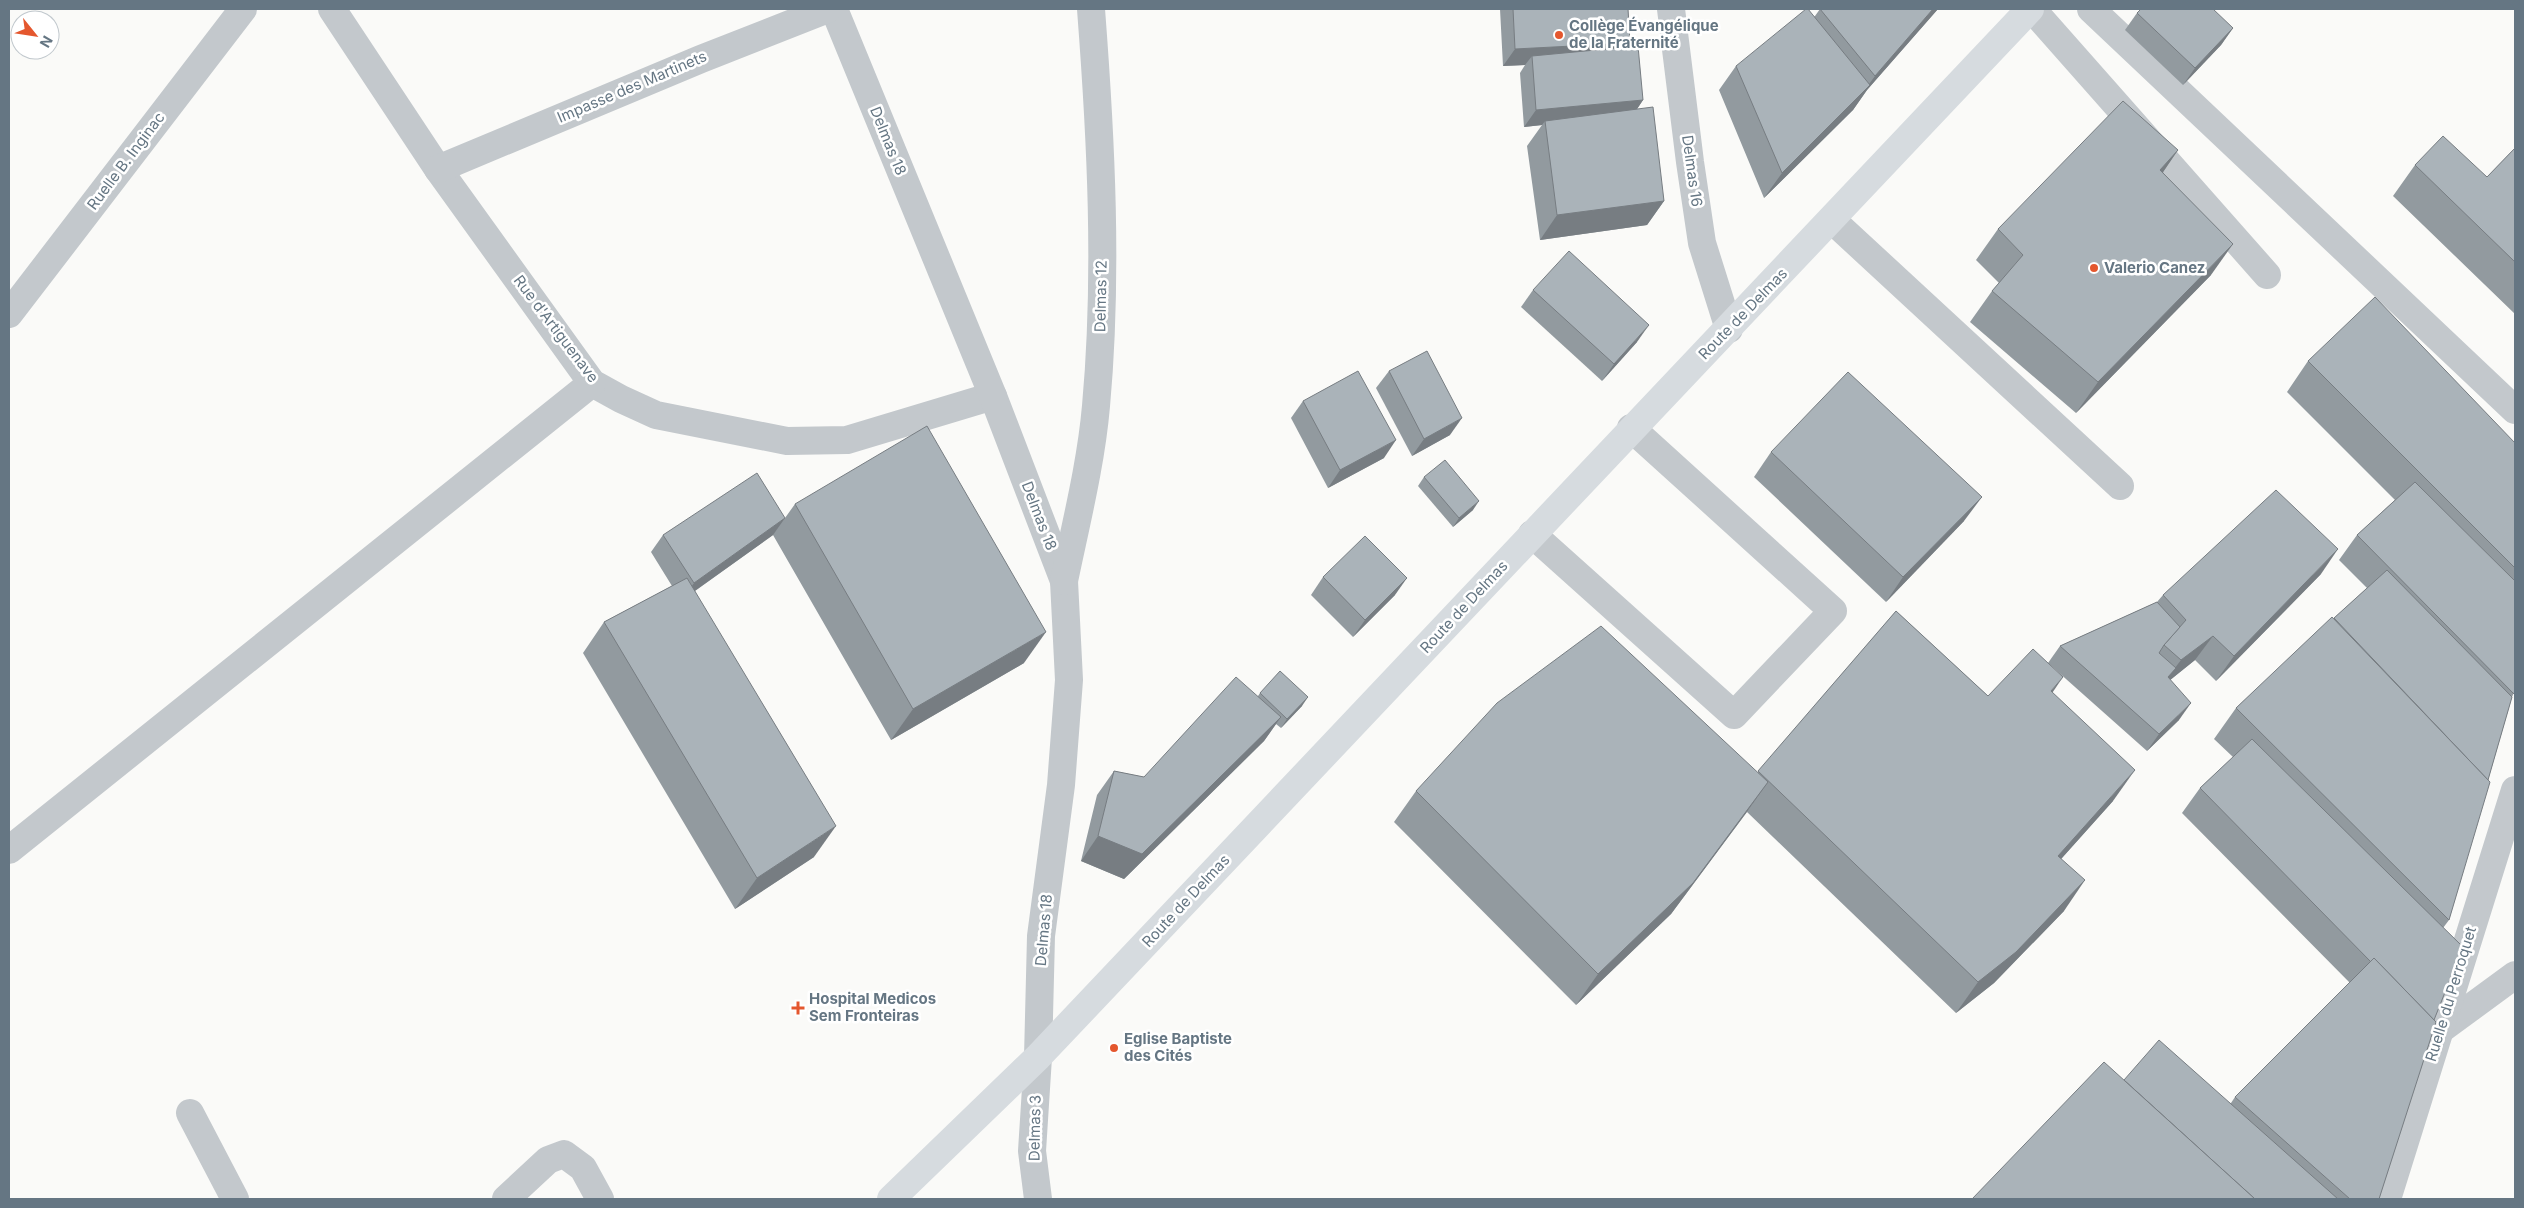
<svg xmlns="http://www.w3.org/2000/svg" width="2524" height="1208" font-family="Inter,sans-serif">
<style>
.lines{fill:none;stroke-linecap:round;stroke-linejoin:round}
.minor{stroke:#c3c8cc;stroke-width:28}
.major{stroke:#d6dbdf;stroke-width:28}
.wall{fill:#929a9f}
.shaded-wall{fill:#777d82}
.building{fill:#aab3b9;stroke:#777d82}
.poi-dot{fill:#e4572e;stroke:#fff;stroke-width:2}
.labels{text-anchor:middle;stroke-width:5;stroke-linejoin:round;paint-order:stroke}
.poi-label{font-size:15px;font-weight:bold;fill:#657683;stroke:#fff;text-anchor:start}
.street-label{font-size:15px;fill:#657683;stroke:#fff}
</style>
<rect width="100%" height="100%" fill="#fafaf8"/>
<g class="lines">
<!-- minor -->
<g class="minor">
<path d="M 332,9 L 438,169 L 592,383 L 621,399 L 656,415 L 787,441 L 847,440 L 993,396"/>
<path d="M 834,9 L 993,396 L 1064,581 L 1069,680 L 1061,785 L 1041,936 L 1038,1057 L 1032,1151 L 1038,1199"/>
<path d="M 1671,9 L 1690,162 L 1702,243 L 1729,329"/>
<path d="M 2032,9 L 2267,275"/>
<path d="M 2091,9 L 2515,410"/>
<path d="M 438,169 L 701,59 L 828,9"/>
<path d="M 1832,220 L 2120,486"/>
<path d="M 9,314 L 243,9"/>
<path d="M 1532,534 L 1734,715 L 1833,611 L 1631,428"/>
<path d="M 1064,581 C 1076,523 1091,464 1096,406 C 1108,275 1101,139 1091,9"/>
<path d="M 9,850 L 592,383"/>
<path d="M 2440,1030 L 2515,975"/>
<path d="M 190,1113 L 235,1199"/>
<path d="M 506,1199 L 548,1160 L 564,1154 L 583,1168 L 600,1199"/>
<path d="M 2387,1199 L 2515,790"/>
</g>
<!-- major -->
<path class="major" d="M 891,1199 L 1038,1057 L 2030,9"/>
</g>
<!-- wall -->
<g class="wall">
<path d="M 1500,9 L 1628,9 L 1630,43 L 1628,47 L 1643,100 L 1637,109 L 1664,201 L 1647,225 L 1540,240 L 1527,146 L 1542,125 L 1524,127 L 1520,73 L 1525,65 L 1503,66 Z"/>
<path d="M 1820,9 L 1938,9 L 1867,90 L 1853,110 L 1764,198 L 1719,90 L 1736,66 L 1815,16 Z"/>
<path d="M 2137,13 L 2233,28 L 2221,45 L 2183,85 L 2125,30 Z"/>
<path d="M 2515,148 L 2515,314 L 2393,196 L 2415,165 L 2487,177 Z"/>
<path d="M 2178,150 L 2163,172 L 2211,275 L 2076,413 L 1970,322 L 1992,291 L 1999,283 L 1976,260 L 1998,229 Z"/>
<path d="M 1533,290 L 1637,342 L 1602,381 L 1521,307 Z"/>
<path d="M 2308,361 L 2515,443 L 2515,690 L 2512,697 L 2488,780 L 2449,920 L 2443,928 L 2434,1020 L 2379,1199 L 1972,1199 L 2124,1080 L 2231,1103 L 2235,1097 L 2350,983 L 2182,813 L 2200,788 L 2233,757 L 2214,739 L 2236,708 L 2367,588 L 2339,560 L 2357,535 L 2395,500 L 2287,392 Z"/>
<path d="M 1389,371 L 1450,435 L 1412,456 L 1376,388 Z"/>
<path d="M 1303,401 L 1384,458 L 1328,488 L 1291,418 Z"/>
<path d="M 1771,452 L 1964,521 L 1886,602 L 1754,477 Z"/>
<path d="M 1424,477 L 1473,510 L 1453,527 L 1418,486 Z"/>
<path d="M 795,504 L 1024,663 L 891,740 L 773,535 L 695,591 L 814,857 L 735,909 L 583,653 L 604,622 L 672,586 L 651,552 L 663,535 L 785,518 Z"/>
<path d="M 2321,574 L 2216,681 L 2195,660 L 2170,680 L 2179,720 L 2147,751 L 2048,663 L 2060,646 L 2157,602 L 2163,595 Z"/>
<path d="M 1323,577 L 1395,595 L 1353,637 L 1311,595 Z"/>
<path d="M 1896,611 L 1988,696 L 2053,693 L 2113,801 L 2061,859 L 2064,911 L 1994,983 L 1956,1013 L 1747,812 L 1671,914 L 1576,1005 L 1394,822 L 1416,791 L 1757,773 Z"/>
<path d="M 1260,693 L 1302,706 L 1281,728 L 1276,724 L 1264,741 L 1124,879 L 1081,861 L 1097,795 L 1114,771 L 1144,777 L 1258,696 Z"/>
</g>
<!-- shaded-wall -->
<g class="shaded-wall">
<path d="M 1933,9 L 1938,9 L 1867,90 L 1853,110 L 1764,198 L 1782,173 L 1864,91 L 1875,76 Z"/>
<path d="M 2233,28 L 2221,45 L 2183,85 L 2195,68 Z"/>
<path d="M 1630,43 L 1618,60 L 1532,56 L 1525,65 L 1503,66 L 1515,49 Z"/>
<path d="M 1643,100 L 1631,118 L 1545,121 L 1542,125 L 1524,127 L 1536,110 Z"/>
<path d="M 2178,150 L 2157,181 L 2160,170 Z"/>
<path d="M 1664,201 L 1647,225 L 1540,240 L 1557,215 Z"/>
<path d="M 2233,244 L 2211,275 L 2076,413 L 2098,382 Z"/>
<path d="M 1649,325 L 1637,342 L 1602,381 L 1614,364 Z"/>
<path d="M 1462,418 L 1450,435 L 1412,456 L 1424,439 Z"/>
<path d="M 1396,440 L 1384,458 L 1328,488 L 1340,470 Z"/>
<path d="M 1982,497 L 1964,521 L 1886,602 L 1903,577 Z"/>
<path d="M 1479,501 L 1473,510 L 1453,527 L 1459,518 Z"/>
<path d="M 785,518 L 773,535 L 682,600 L 694,583 Z"/>
<path d="M 2338,549 L 2321,574 L 2216,681 L 2234,656 Z"/>
<path d="M 1407,578 L 1395,595 L 1353,637 L 1365,620 Z"/>
<path d="M 1046,632 L 1024,663 L 891,740 L 913,709 Z"/>
<path d="M 2213,636 L 2195,660 L 2164,685 L 2168,677 L 2181,660 Z"/>
<path d="M 2063,677 L 2042,708 L 2051,691 Z"/>
<path d="M 1308,697 L 1302,706 L 1281,728 L 1287,719 Z"/>
<path d="M 2191,703 L 2179,720 L 2147,751 L 2159,734 Z"/>
<path d="M 1281,717 L 1264,741 L 1124,879 L 1081,861 L 1098,836 Z"/>
<path d="M 2135,770 L 2113,801 L 2036,887 L 2058,856 Z"/>
<path d="M 1768,782 L 1746,813 L 1671,914 L 1576,1005 L 1598,974 Z"/>
<path d="M 836,826 L 814,857 L 735,909 L 757,878 Z"/>
<path d="M 2085,880 L 2064,911 L 1994,983 L 1956,1013 L 1978,982 Z"/>
</g>
<!-- building -->
<g class="building">
<path d="M 1513,9 L 1628,9 L 1630,43 L 1515,49 Z"/>
<path d="M 1806,9 L 1808,9 L 1870,85 L 1782,173 L 1736,66 Z"/>
<path d="M 1820,9 L 1933,9 L 1875,76 Z"/>
<path d="M 2141,9 L 2213,9 L 2233,28 L 2195,68 L 2137,13 Z"/>
<path d="M 1638,46 L 1643,100 L 1536,110 L 1532,56 Z"/>
<path d="M 2123,101 L 2178,150 L 2160,170 L 2233,244 L 2098,382 L 1992,291 L 2023,255 L 1998,229 Z"/>
<path d="M 1653,107 L 1664,201 L 1557,215 L 1545,121 Z"/>
<path d="M 2443,136 L 2487,177 L 2515,148 L 2515,262 L 2415,165 Z"/>
<path d="M 1569,251 L 1649,325 L 1614,364 L 1533,290 Z"/>
<path d="M 2375,297 L 2515,443 L 2515,568 L 2308,361 Z"/>
<path d="M 1427,351 L 1462,418 L 1424,439 L 1389,371 Z"/>
<path d="M 1358,371 L 1396,440 L 1340,470 L 1303,401 Z"/>
<path d="M 1848,372 L 1982,497 L 1903,577 L 1771,452 Z"/>
<path d="M 927,426 L 1046,632 L 913,709 L 795,504 Z"/>
<path d="M 1445,460 L 1479,501 L 1459,518 L 1424,477 Z"/>
<path d="M 757,473 L 785,518 L 694,583 L 663,535 Z"/>
<path d="M 2415,482 L 2515,581 L 2515,690 L 2514,694 L 2357,535 Z"/>
<path d="M 2276,490 L 2338,549 L 2234,656 L 2213,636 L 2181,660 L 2164,645 L 2186,620 L 2163,595 Z"/>
<path d="M 1365,536 L 1407,578 L 1365,620 L 1323,577 Z"/>
<path d="M 2387,570 L 2512,697 L 2488,780 L 2334,618 Z"/>
<path d="M 687,578 L 836,826 L 757,878 L 604,622 Z"/>
<path d="M 2157,602 L 2180,627 L 2164,645 L 2159,653 L 2176,668 L 2168,677 L 2191,703 L 2159,734 L 2060,646 Z"/>
<path d="M 1896,611 L 1988,696 L 2033,649 L 2063,677 L 2051,691 L 2135,770 L 2058,856 L 2085,880 L 2016,952 L 1978,982 L 1758,771 Z"/>
<path d="M 2332,617 L 2490,782 L 2449,920 L 2236,708 Z"/>
<path d="M 1601,626 L 1768,782 L 1693,883 L 1598,974 L 1416,791 L 1497,703 Z"/>
<path d="M 1280,671 L 1308,697 L 1287,719 L 1260,693 Z"/>
<path d="M 1236,677 L 1281,717 L 1142,854 L 1098,836 L 1114,771 L 1144,777 Z"/>
<path d="M 2252,739 L 2463,947 L 2434,1020 L 2374,958 L 2371,962 L 2200,788 Z"/>
<path d="M 2374,958 L 2436,1022 L 2379,1199 L 2350,1199 L 2235,1097 Z"/>
<path d="M 2159,1040 L 2338,1199 L 2255,1199 L 2124,1080 Z"/>
<path d="M 2104,1062 L 2255,1199 L 1972,1199 Z"/>
</g>
<!-- markers -->
<g class="poi-dot">
<circle cx="1559" cy="35" r="5"/>
<circle cx="2094" cy="268" r="5"/>
<path d="M795.5 1000.5h5v5h5v5h-5v5h-5v-5h-5v-5h5z"/>
<circle cx="1114" cy="1048" r="5"/>
</g>
<g class="labels">
<!-- poi labels -->
<g class="poi-label">
<text x="1569" y="31">Collège Évangélique<tspan x="1569" dy="17">de la Fraternité</tspan></text>
<text x="2104" y="273">Valerio Canez</text>
<text x="809" y="1004">Hospital Medicos<tspan x="809" dy="17">Sem Fronteiras</tspan></text>
<text x="1124" y="1044">Eglise Baptiste<tspan x="1124" dy="17">des Cités</tspan></text>
</g>
<!-- street labels -->
<g class="street-label">
<text transform="translate(632 87) rotate(-23)" y="5">Impasse des Martinets</text>
<text transform="translate(888 141) rotate(68)" y="5">Delmas 18</text>
<text transform="translate(126 161) rotate(-53)" y="5">Ruelle B. Inginac</text>
<text transform="translate(1692 171) rotate(82)" y="5">Delmas 16</text>
<text transform="translate(1101 296) rotate(-89)" y="5">Delmas 12</text>
<text transform="translate(1743 314) rotate(-46)" y="5">Route de Delmas</text>
<text transform="translate(556 329) rotate(53)" y="5">Rue d'Artiguenave</text>
<text transform="translate(1039 516) rotate(69)" y="5">Delmas 18</text>
<text transform="translate(1464 607) rotate(-47)" y="5">Route de Delmas</text>
<text transform="translate(1186 901) rotate(-47)" y="5">Route de Delmas</text>
<text transform="translate(1044 930) rotate(-85)" y="5">Delmas 18</text>
<text transform="translate(2451 994) rotate(-73)" y="5">Ruelle du Perroquet</text>
<text transform="translate(1035 1128) rotate(-89)" y="5">Delmas 3</text>
</g>
</g>
<!-- border -->
<rect width="2524" height="1208" fill="none" stroke="#657683" stroke-width="20"/>
<!-- north arrow -->
<g transform="translate(35 35) rotate(120)"><circle r="24" fill="#ffffff" stroke="#c1c8cd"/>
<path d="M0-4L9 19L0 12L-9 19Z" fill="#e4572e"/>
<text y="-8" font-size="14" font-weight="bold" text-anchor="middle" fill="#657683">N</text>
</g>
</svg>
